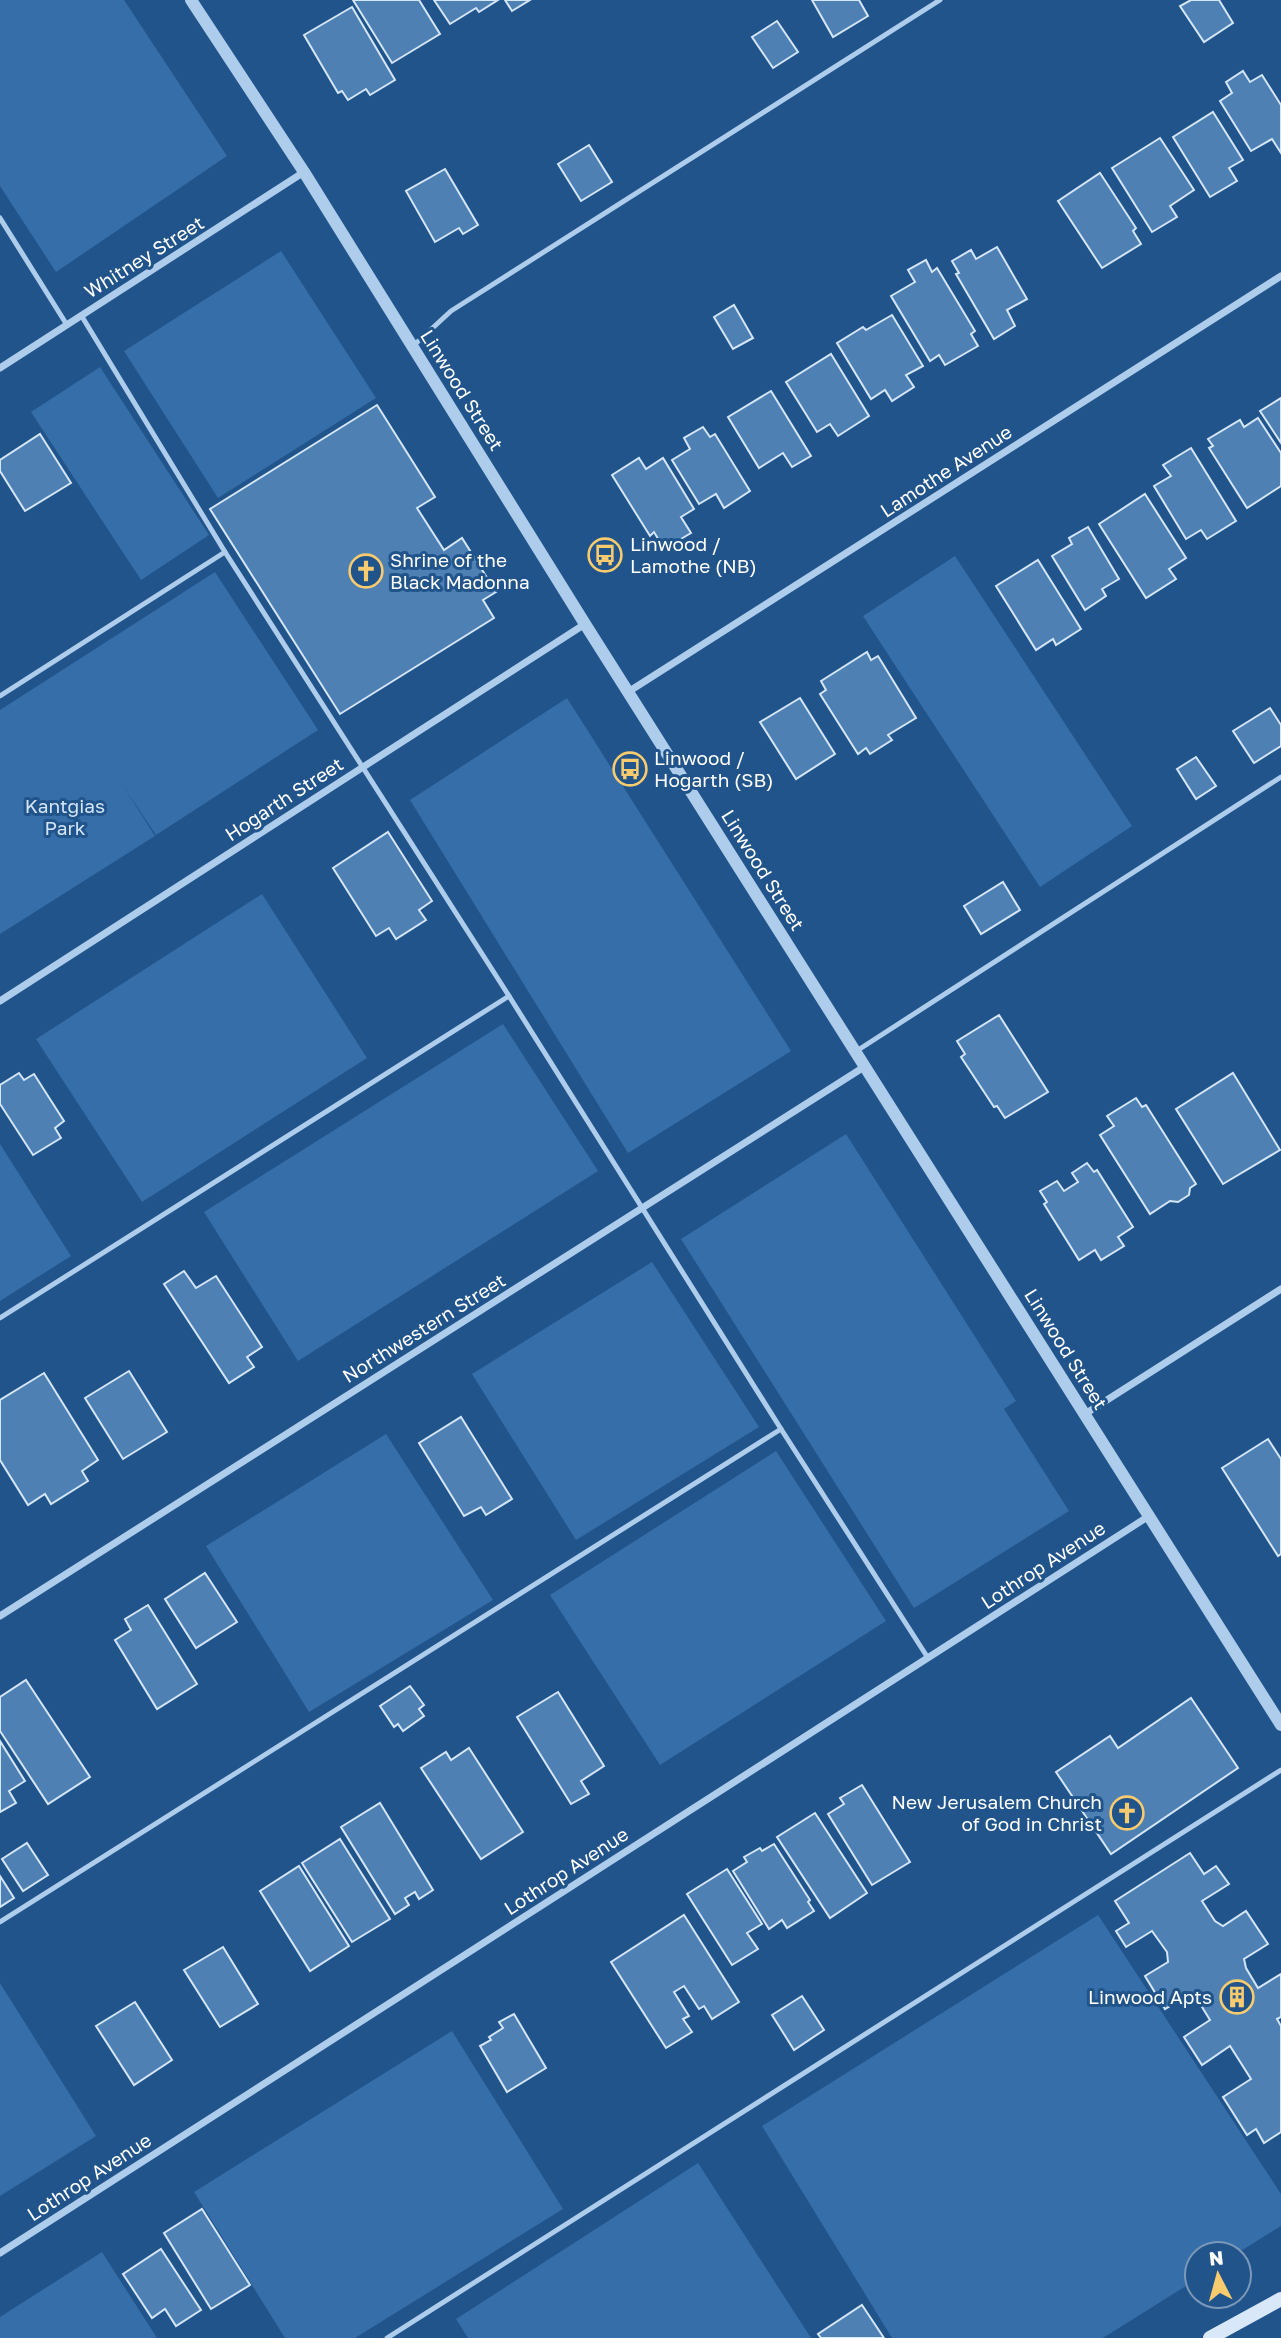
<svg xmlns="http://www.w3.org/2000/svg" width="1281" height="2338" font-family="'Golos Text',sans-serif">
<style>
.green{fill:#356ea8}
.building{fill:#4e80b4;stroke:#d3e5f8;stroke-width:2}
.lines{fill:none;stroke-linecap:round;stroke-linejoin:round}
.service{stroke:#aecceb;stroke-width:5}
.minor{stroke:#aecceb;stroke-width:7}
.tertiary{stroke:#aecceb;stroke-width:12}
.secondary{stroke:#d9e8f9;stroke-width:14}
.labels{text-anchor:middle;stroke-width:6;stroke-linejoin:round;paint-order:stroke}
.street-label{font-size:19px;fill:#fff;stroke:#21548b}
.poi-label{font-size:19px;fill:#fff;stroke:#21548b;text-anchor:start}
.park-label{font-size:19px;fill:#d3e5f8;stroke:#21548b}
</style>
<rect width="100%" height="100%" fill="#21548b"/>
<!-- green -->
<g class="green">
<path d="M 0,0 L 124,0 L 227,156 L 56,272 L 0,186 Z"/>
<path d="M 281,251 L 376,398 L 218,498 L 124,351 Z"/>
<path d="M 100,367 L 209,535 L 141,580 L 31,412 Z"/>
<path d="M 955,556 L 1132,826 L 1040,887 L 863,616 Z"/>
<path d="M 215,572 L 318,730 L 156,835 L 122,784 L 155,836 L 0,934 L 0,710 Z"/>
<path d="M 567,698 L 791,1051 L 628,1153 L 410,800 Z"/>
<path d="M 262,894 L 367,1058 L 142,1202 L 36,1039 Z"/>
<path d="M 503,1024 L 598,1171 L 298,1361 L 204,1212 Z"/>
<path d="M 846,1134 L 1016,1401 L 1004,1409 L 1069,1511 L 914,1608 L 681,1239 Z"/>
<path d="M 0,1144 L 71,1256 L 0,1301 Z"/>
<path d="M 652,1262 L 759,1427 L 576,1540 L 472,1374 Z"/>
<path d="M 386,1434 L 493,1600 L 309,1712 L 206,1546 Z"/>
<path d="M 776,1451 L 886,1621 L 660,1765 L 550,1595 Z"/>
<path d="M 1098,1915 L 1281,2194 L 1281,2226 L 1236,2254 L 1197,2254 L 1197,2279 L 1103,2338 L 892,2338 L 762,2126 Z"/>
<path d="M 0,1983 L 96,2136 L 0,2196 Z"/>
<path d="M 452,2031 L 563,2209 L 355,2338 L 285,2338 L 194,2192 Z"/>
<path d="M 698,2163 L 811,2338 L 468,2338 L 456,2319 Z"/>
<path d="M 102,2252 L 157,2338 L 0,2338 L 0,2317 Z"/>
</g>
<!-- building -->
<g class="building">
<path d="M 353,0 L 419,0 L 440,34 L 392,63 Z"/>
<path d="M 434,0 L 498,0 L 479,12 L 476,8 L 450,24 Z"/>
<path d="M 505,0 L 530,0 L 512,11 Z"/>
<path d="M 812,0 L 859,0 L 868,16 L 833,37 Z"/>
<path d="M 1191,0 L 1219,0 L 1233,23 L 1204,42 L 1180,6 Z"/>
<path d="M 352,7 L 395,80 L 370,95 L 366,89 L 348,100 L 342,91 L 338,93 L 304,35 Z"/>
<path d="M 777,21 L 798,52 L 773,68 L 752,37 Z"/>
<path d="M 1243,71 L 1250,82 L 1262,75 L 1281,105 L 1281,153 L 1272,139 L 1251,151 L 1220,101 L 1232,93 L 1226,82 Z"/>
<path d="M 1213,112 L 1243,160 L 1229,168 L 1237,181 L 1210,197 L 1173,137 Z"/>
<path d="M 1160,138 L 1194,190 L 1170,206 L 1177,217 L 1152,232 L 1112,168 Z"/>
<path d="M 589,145 L 612,182 L 581,201 L 558,164 Z"/>
<path d="M 445,169 L 478,225 L 463,234 L 459,228 L 435,242 L 406,191 Z"/>
<path d="M 1100,173 L 1136,228 L 1133,231 L 1141,244 L 1102,268 L 1058,201 Z"/>
<path d="M 997,247 L 1027,299 L 1007,310 L 1015,326 L 994,339 L 956,274 L 959,273 L 952,261 L 971,250 L 976,259 Z"/>
<path d="M 926,260 L 932,272 L 937,268 L 975,331 L 971,334 L 978,346 L 945,365 L 939,355 L 930,361 L 891,296 L 915,282 L 908,270 Z"/>
<path d="M 734,305 L 753,338 L 733,349 L 714,317 Z"/>
<path d="M 892,315 L 923,366 L 906,375 L 914,387 L 892,401 L 885,390 L 871,399 L 837,343 L 863,327 L 866,330 Z"/>
<path d="M 831,354 L 869,416 L 838,436 L 830,424 L 817,432 L 786,382 Z"/>
<path d="M 771,391 L 811,456 L 792,467 L 783,453 L 759,468 L 728,417 Z"/>
<path d="M 1281,398 L 1281,443 L 1260,411 Z"/>
<path d="M 377,405 L 435,497 L 417,508 L 444,550 L 462,538 L 496,592 L 483,600 L 494,618 L 340,714 L 210,509 Z"/>
<path d="M 1258,418 L 1281,453 L 1281,486 L 1247,508 L 1209,448 L 1213,446 L 1208,439 L 1240,420 L 1244,427 Z"/>
<path d="M 703,427 L 710,437 L 715,434 L 750,491 L 724,508 L 716,494 L 699,504 L 672,460 L 690,449 L 684,438 Z"/>
<path d="M 40,434 L 71,483 L 25,511 L 0,471 L 0,460 Z"/>
<path d="M 1191,448 L 1236,521 L 1207,539 L 1201,530 L 1186,539 L 1154,486 L 1171,476 L 1163,465 Z"/>
<path d="M 639,458 L 646,469 L 663,458 L 694,509 L 681,517 L 691,533 L 664,549 L 654,532 L 650,536 L 612,475 Z"/>
<path d="M 1145,494 L 1186,558 L 1169,569 L 1176,579 L 1146,598 L 1099,524 Z"/>
<path d="M 1088,527 L 1119,579 L 1102,589 L 1106,596 L 1085,610 L 1052,556 L 1072,544 L 1069,538 Z"/>
<path d="M 1038,560 L 1081,629 L 1056,645 L 1053,639 L 1036,650 L 996,586 Z"/>
<path d="M 867,652 L 871,660 L 878,656 L 916,718 L 888,735 L 892,740 L 870,754 L 866,748 L 858,754 L 820,694 L 826,690 L 821,681 Z"/>
<path d="M 800,698 L 835,754 L 796,779 L 760,722 Z"/>
<path d="M 1270,708 L 1281,725 L 1281,746 L 1254,763 L 1233,731 Z"/>
<path d="M 1196,757 L 1216,786 L 1196,799 L 1177,769 Z"/>
<path d="M 388,832 L 432,901 L 419,910 L 426,920 L 396,939 L 389,928 L 376,936 L 333,868 Z"/>
<path d="M 1003,882 L 1020,910 L 981,934 L 964,906 Z"/>
<path d="M 999,1015 L 1048,1092 L 1005,1118 L 997,1106 L 994,1107 L 961,1057 L 965,1054 L 957,1041 Z"/>
<path d="M 19,1073 L 24,1080 L 34,1074 L 64,1121 L 55,1128 L 61,1138 L 33,1155 L 0,1104 L 0,1085 Z"/>
<path d="M 1233,1073 L 1280,1150 L 1223,1184 L 1176,1109 Z"/>
<path d="M 1136,1098 L 1142,1107 L 1146,1105 L 1196,1184 L 1190,1188 L 1189,1195 L 1178,1202 L 1170,1201 L 1150,1214 L 1100,1135 L 1114,1126 L 1107,1116 Z"/>
<path d="M 1087,1163 L 1094,1172 L 1097,1170 L 1133,1227 L 1118,1237 L 1124,1246 L 1101,1260 L 1095,1250 L 1079,1260 L 1044,1204 L 1047,1202 L 1040,1191 L 1057,1181 L 1064,1191 L 1078,1182 L 1072,1173 Z"/>
<path d="M 184,1271 L 196,1288 L 216,1276 L 262,1347 L 247,1357 L 254,1367 L 229,1383 L 164,1284 Z"/>
<path d="M 129,1371 L 167,1432 L 123,1459 L 85,1398 Z"/>
<path d="M 44,1373 L 98,1460 L 82,1471 L 88,1481 L 51,1504 L 45,1494 L 28,1505 L 0,1460 L 0,1400 Z"/>
<path d="M 461,1417 L 512,1499 L 486,1515 L 481,1507 L 464,1516 L 419,1443 Z"/>
<path d="M 1268,1439 L 1281,1459 L 1281,1554 L 1278,1556 L 1222,1468 Z"/>
<path d="M 205,1573 L 237,1622 L 196,1648 L 165,1599 Z"/>
<path d="M 148,1605 L 197,1684 L 157,1709 L 115,1640 L 131,1630 L 125,1619 Z"/>
<path d="M 26,1680 L 90,1777 L 48,1804 L 0,1731 L 0,1697 Z"/>
<path d="M 410,1686 L 424,1705 L 419,1709 L 424,1716 L 403,1731 L 398,1724 L 394,1727 L 380,1706 Z"/>
<path d="M 558,1692 L 604,1766 L 581,1781 L 589,1794 L 571,1804 L 517,1717 Z"/>
<path d="M 1191,1698 L 1238,1768 L 1111,1854 L 1056,1772 L 1110,1736 L 1118,1748 Z"/>
<path d="M 0,1741 L 25,1781 L 9,1791 L 16,1803 L 0,1812 Z"/>
<path d="M 469,1748 L 523,1832 L 481,1859 L 421,1768 L 446,1752 L 451,1760 Z"/>
<path d="M 862,1785 L 910,1862 L 872,1885 L 828,1814 L 844,1804 L 840,1798 Z"/>
<path d="M 380,1803 L 433,1890 L 419,1899 L 415,1892 L 405,1898 L 409,1905 L 395,1914 L 341,1827 Z"/>
<path d="M 815,1813 L 867,1893 L 830,1918 L 777,1837 Z"/>
<path d="M 340,1839 L 390,1919 L 352,1942 L 302,1863 Z"/>
<path d="M 27,1843 L 48,1875 L 23,1891 L 2,1859 Z"/>
<path d="M 774,1844 L 810,1900 L 808,1902 L 814,1911 L 787,1928 L 782,1920 L 769,1929 L 733,1871 L 747,1862 L 744,1857 L 760,1848 L 762,1851 Z"/>
<path d="M 1190,1853 L 1204,1874 L 1216,1866 L 1229,1884 L 1202,1901 L 1215,1921 L 1223,1926 L 1246,1911 L 1268,1944 L 1244,1959 L 1246,1968 L 1258,1988 L 1281,1974 L 1281,2017 L 1277,2019 L 1281,2026 L 1281,2132 L 1264,2143 L 1256,2129 L 1247,2135 L 1223,2097 L 1251,2079 L 1230,2046 L 1202,2065 L 1184,2037 L 1210,2020 L 1197,1999 L 1188,1995 L 1165,2009 L 1145,1976 L 1168,1962 L 1167,1952 L 1152,1931 L 1126,1947 L 1116,1931 L 1129,1923 L 1115,1901 Z"/>
<path d="M 299,1866 L 349,1946 L 310,1971 L 260,1891 Z"/>
<path d="M 727,1869 L 762,1924 L 747,1933 L 758,1949 L 732,1965 L 687,1894 Z"/>
<path d="M 0,1876 L 14,1898 L 0,1907 Z"/>
<path d="M 684,1915 L 739,2002 L 712,2019 L 704,2006 L 699,2009 L 684,1986 L 674,1992 L 689,2016 L 683,2019 L 692,2032 L 666,2048 L 611,1962 Z"/>
<path d="M 223,1947 L 258,2004 L 220,2027 L 184,1970 Z"/>
<path d="M 802,1996 L 824,2030 L 794,2050 L 772,2015 Z"/>
<path d="M 135,2002 L 172,2060 L 134,2085 L 96,2026 Z"/>
<path d="M 514,2014 L 546,2068 L 507,2092 L 480,2046 L 491,2040 L 489,2037 L 503,2028 L 499,2022 Z"/>
<path d="M 202,2209 L 250,2285 L 211,2309 L 164,2233 Z"/>
<path d="M 161,2249 L 201,2310 L 176,2326 L 165,2309 L 152,2318 L 123,2274 Z"/>
<path d="M 862,2305 L 884,2338 L 821,2338 L 818,2334 Z"/>
</g>
<g class="lines">
<!-- service -->
<g class="service">
<path d="M 0,218 L 67,325"/>
<path d="M 81,315 L 225,552 L 509,996"/>
<path d="M 412,347 L 451,311 L 940,0"/>
<path d="M 0,696 L 225,552"/>
<path d="M 855,1052 L 1281,777"/>
<path d="M 0,1318 L 509,996 L 781,1429"/>
<path d="M 0,1922 L 781,1429 L 928,1658"/>
<path d="M 387,2338 L 1281,1770"/>
</g>
<!-- minor -->
<g class="minor">
<path d="M 0,368 L 304,172"/>
<path d="M 628,692 L 1281,276"/>
<path d="M 0,1001 L 585,624"/>
<path d="M 1085,1414 L 1281,1289"/>
<path d="M 0,1616 L 864,1067"/>
<path d="M 0,2253 L 1149,1516"/>
</g>
<!-- tertiary -->
<path class="tertiary" d="M 191,0 L 304,172 L 585,624 L 1281,1725"/>
<!-- secondary -->
<path class="secondary" d="M 1210,2338 L 1281,2299"/>
</g>
<!-- icons -->
<defs>
<symbol id="bus-ring" viewBox="-11 -11 22 22"><circle r="9.5" fill="#21548b" stroke="#f8cb6f" stroke-width="1.5"/><path d="M-5-6H5V4H4V6H2V4H-2V6H-4V4H-5ZM-3.5-4V0h7V-4ZM-3.5 1.2v1.5H-2V1.2ZM2 1.2v1.5H3.5V1.2Z" fill="#f8cb6f"/></symbol>
<symbol id="church-ring" viewBox="-11 -11 22 22"><circle r="9.5" fill="#21548b" stroke="#f8cb6f" stroke-width="1.5"/><path d="M-1.2-6h2.4v3.5h3.3v2.4h-3.3V6h-2.4V-.1h-3.3v-2.4h3.3Z" fill="#f8cb6f"/></symbol>
<symbol id="building-ring" viewBox="-11 -11 22 22"><circle r="9.5" fill="#21548b" stroke="#f8cb6f" stroke-width="1.5"/><path d="M-4-6H4V6H1V3H-1V6H-4ZM-2.5-4.3h1.7v1.8h-1.7ZM.8-4.3h1.7v1.8H.8ZM-2.5-1h1.7V.8h-1.7ZM.8-1h1.7V.8H.8Z" fill="#f8cb6f"/></symbol>
</defs>
<g fill-rule="evenodd">
<use href="#bus-ring" x="586" y="536" width="38" height="38"/>
<use href="#church-ring" x="347" y="552" width="38" height="38"/>
<use href="#bus-ring" x="611" y="750" width="38" height="38"/>
<use href="#church-ring" x="1108" y="1794" width="38" height="38"/>
<use href="#building-ring" x="1218" y="1978" width="38" height="38"/>
</g>
<g class="labels">
<!-- street labels -->
<g class="street-label">
<text transform="translate(144 257) rotate(-32)" y="7">Whitney Street</text>
<text transform="translate(462 390) rotate(58)" y="7">Linwood Street</text>
<text transform="translate(946 471) rotate(-33)" y="7">Lamothe Avenue</text>
<text transform="translate(284 799) rotate(-33)" y="7">Hogarth Street</text>
<text transform="translate(763 870) rotate(58)" y="7">Linwood Street</text>
<text transform="translate(424 1328) rotate(-32)" y="7">Northwestern Street</text>
<text transform="translate(1066 1349) rotate(58)" y="7">Linwood Street</text>
<text transform="translate(1043 1565) rotate(-33)" y="7">Lothrop Avenue</text>
<text transform="translate(566 1871) rotate(-33)" y="7">Lothrop Avenue</text>
<text transform="translate(89 2177) rotate(-33)" y="7">Lothrop Avenue</text>
</g>
<!-- poi labels -->
<g class="poi-label">
<text x="630" y="551">Linwood /<tspan x="630" dy="22">Lamothe (NB)</tspan></text>
<text x="390" y="567">Shrine of the<tspan x="390" dy="22">Black Madonna</tspan></text>
<text x="654" y="765">Linwood /<tspan x="654" dy="22">Hogarth (SB)</tspan></text>
<text x="1102" y="1809" text-anchor="end">New Jerusalem Church<tspan x="1102" dy="22">of God in Christ</tspan></text>
<text x="1212" y="2004" text-anchor="end">Linwood Apts</text>
</g>
<!-- park labels -->
<g class="park-label">
<text x="65" y="813">Kantgias<tspan x="65" dy="22">Park</tspan></text>
</g>
</g>
<!-- north arrow -->
<g transform="translate(1218 2275) rotate(354)"><circle r="33" fill="#21548b" stroke="#7a98b9" stroke-width="2"/>
<path d="M0-5L12 26L0 18L-12 26Z" fill="#f8cb6f"/>
<text y="-10" font-size="19" font-weight="bold" text-anchor="middle" fill="#ffffff">N</text>
</g>
</svg>
